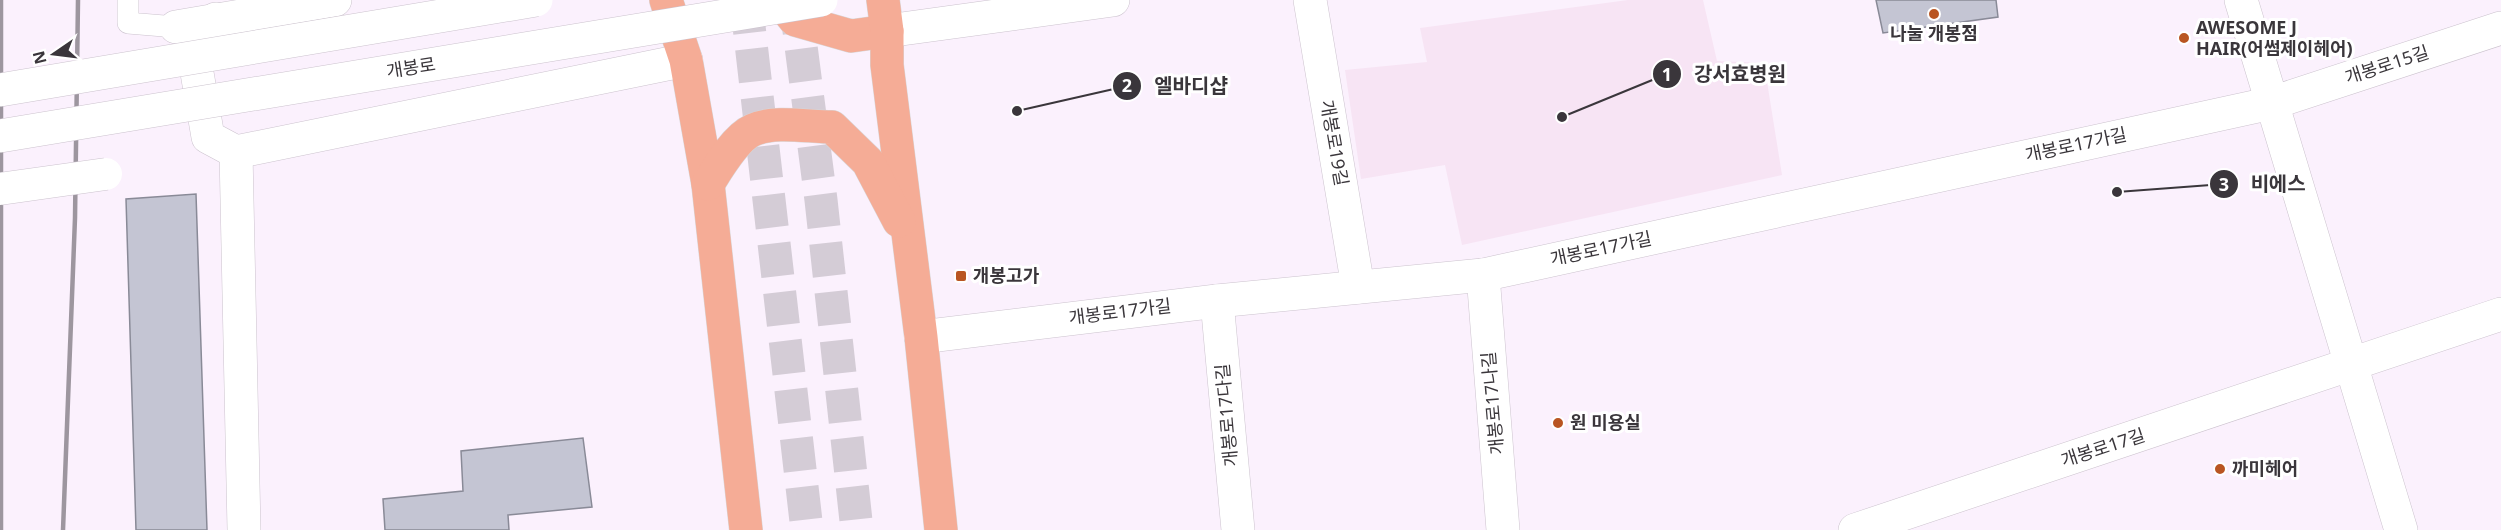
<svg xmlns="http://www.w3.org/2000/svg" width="2501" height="530" font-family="'Noto Sans','Noto Sans KR',sans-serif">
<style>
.medical{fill:#f7e4f4}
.building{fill:#c4c5d3;stroke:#898a97;stroke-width:1.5}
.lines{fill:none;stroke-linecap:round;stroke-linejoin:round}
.primary-tunnel{stroke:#d4ccd6;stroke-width:33;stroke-dasharray:33 16;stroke-linecap:butt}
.service-casing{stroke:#ccc3ce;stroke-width:22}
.minor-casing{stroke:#ccc3ce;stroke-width:34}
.secondary-casing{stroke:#ccc3ce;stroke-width:34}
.primary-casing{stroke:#d8d7d8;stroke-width:34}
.service{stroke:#fff;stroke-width:21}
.minor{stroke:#fff;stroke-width:33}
.secondary{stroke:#fff;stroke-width:33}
.primary{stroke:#f5ac96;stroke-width:33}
.rail{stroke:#9d969f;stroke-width:4.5}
.pedestrian-bridge-casing{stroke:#ccc3ce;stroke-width:33;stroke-linecap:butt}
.secondary-bridge-casing{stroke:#ccc3ce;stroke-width:34;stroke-linecap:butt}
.pedestrian-bridge{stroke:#fff;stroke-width:32}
.secondary-bridge{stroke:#fff;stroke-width:33}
.poi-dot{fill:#b95522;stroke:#fff;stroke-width:2}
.labels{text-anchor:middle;stroke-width:6;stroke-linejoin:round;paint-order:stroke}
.poi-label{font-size:18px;font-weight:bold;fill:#3a363b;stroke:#fff;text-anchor:start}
.street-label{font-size:18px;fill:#3a363b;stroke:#fff}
.leader{fill:none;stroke:#3a363b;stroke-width:2}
.callout-dot{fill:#3a363b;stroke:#fff;stroke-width:2}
.mark-label{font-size:18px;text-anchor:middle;font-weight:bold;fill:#fff}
.callout-label{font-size:20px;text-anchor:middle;font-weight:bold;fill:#3a363b;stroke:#fff;stroke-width:6;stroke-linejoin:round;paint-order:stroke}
</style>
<rect width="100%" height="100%" fill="#fbf1fd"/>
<!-- medical -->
<path class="medical" d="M 1628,0 L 1703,0 L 1717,61 L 1764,63 L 1782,175 L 1462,245 L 1445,165 L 1361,179 L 1345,70 L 1427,62 L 1420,28 Z"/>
<!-- building -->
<g class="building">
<path d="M 1876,0 L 1996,0 L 1998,17 L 1883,33 Z"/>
<path d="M 196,194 L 207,530 L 136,530 L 126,199 Z"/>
<path d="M 583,438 L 592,507 L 508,515 L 509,530 L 385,530 L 383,499 L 463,491 L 461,451 Z"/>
</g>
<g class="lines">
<!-- primary-tunnel -->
<g class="primary-tunnel">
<path d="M 746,0 L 807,530"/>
<path d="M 795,0 L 821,200 L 857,530"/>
</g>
<defs>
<path id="service" d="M 128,0 L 128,23 L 176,27"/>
<g id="minor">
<path d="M 1310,0 L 1358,287"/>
<path d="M 2241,0 L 2401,530"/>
<path d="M 216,19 L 195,61 L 208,137 L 236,152 L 686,60"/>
<path d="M 176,27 L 335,0"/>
<path d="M 236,152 L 244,530"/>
<path d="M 1483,275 L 1503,530"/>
<path d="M 1217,301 L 1238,530"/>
<path d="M 921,337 L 1217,301 L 1483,275 L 2272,103 L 2501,28"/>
<path d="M 1855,530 L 2501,314"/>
</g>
<path id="secondary" d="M 887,31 L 1113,0"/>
<g id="primary">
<path d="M 666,0 L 686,60 L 708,184 L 746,530"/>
<path d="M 779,0 L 795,20 L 851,36 L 887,31"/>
<path d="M 883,0 L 887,31 L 887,65 L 921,337 L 941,530"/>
<path d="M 708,184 C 718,168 735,138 753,130 C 775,120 808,127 832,127 L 868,162 L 899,221"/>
</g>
</defs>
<!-- service casing -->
<use href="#service" class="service-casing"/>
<!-- minor casing -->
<use href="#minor" class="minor-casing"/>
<!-- secondary casing -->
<use href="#secondary" class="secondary-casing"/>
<!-- primary casing -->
<use href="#primary" class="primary-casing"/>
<!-- service -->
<use href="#service" class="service"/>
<!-- minor -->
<use href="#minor" class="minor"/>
<!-- secondary -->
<use href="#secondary" class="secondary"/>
<!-- primary -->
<use href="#primary" class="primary"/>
<!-- rail -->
<g class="rail">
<path d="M 1,530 L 1,0"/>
<path d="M 63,530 L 75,218 L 78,0"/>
</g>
<defs>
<path id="pedestrian-bridge" d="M 0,189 L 106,174"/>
<g id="secondary-bridge">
<path d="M 0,90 L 536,0"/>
<path d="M 0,136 L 821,0"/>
</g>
</defs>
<!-- pedestrian-bridge casing -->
<use href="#pedestrian-bridge" class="pedestrian-bridge-casing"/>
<!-- secondary-bridge casing -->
<use href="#secondary-bridge" class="secondary-bridge-casing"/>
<!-- pedestrian-bridge -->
<use href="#pedestrian-bridge" class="pedestrian-bridge"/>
<!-- secondary-bridge -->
<use href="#secondary-bridge" class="secondary-bridge"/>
</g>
<!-- markers -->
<g class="poi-dot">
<circle cx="1934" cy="14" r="6"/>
<circle cx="2184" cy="38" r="6"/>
<rect x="955" y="270" width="12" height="12" rx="3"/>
<circle cx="1558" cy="423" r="6"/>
<circle cx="2220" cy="469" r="6"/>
</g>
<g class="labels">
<!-- poi labels -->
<g class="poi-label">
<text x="2196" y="34">AWESOME J<tspan x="2196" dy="21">HAIR(어썸제이헤어)</tspan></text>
<text x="1934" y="40" text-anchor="middle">나눌 개봉점</text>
<text x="973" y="282">개봉고가</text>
<text x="1570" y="429">원 미용실</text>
<text x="2232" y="475">까미헤어</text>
</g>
<!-- street labels -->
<g class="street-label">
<text transform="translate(2387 65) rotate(-18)" y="6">개봉로15길</text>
<text transform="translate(411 68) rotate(-9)" y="6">개봉로</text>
<text transform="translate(1334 143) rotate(80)" y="6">개봉로19길</text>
<text transform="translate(2076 145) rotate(-12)" y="6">개봉로17가길</text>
<text transform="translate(1601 249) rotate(-12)" y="6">개봉로17가길</text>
<text transform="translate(1120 312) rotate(-7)" y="6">개봉로17가길</text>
<text transform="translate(1493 403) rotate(-95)" y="6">개봉로17나길</text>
<text transform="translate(1227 415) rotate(-95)" y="6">개봉로17다길</text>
<text transform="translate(2103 448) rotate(-18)" y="6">개봉로17길</text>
</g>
</g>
<!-- callouts -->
<path class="leader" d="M1562 117L1667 74M1017 111L1127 86M2117 192L2224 184"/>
<g class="callout-dot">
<circle cx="1562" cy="117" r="6"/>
<circle cx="1017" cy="111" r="6"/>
<circle cx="2117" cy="192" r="6"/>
<circle cx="1667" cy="74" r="15"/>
<circle cx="1127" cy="86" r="15"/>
<circle cx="2224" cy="184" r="15"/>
</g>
<g class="mark-label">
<text x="1667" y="81">1</text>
<text x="1127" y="92">2</text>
<text x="2224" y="191">3</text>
</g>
<g class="callout-label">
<text x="1740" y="81">강서효병원</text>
<text x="1191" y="93">엘바디샵</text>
<text x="2278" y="191">비에스</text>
</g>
<!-- north arrow -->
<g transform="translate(54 54) rotate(256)" stroke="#ffffff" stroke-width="4.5" paint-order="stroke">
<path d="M0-4.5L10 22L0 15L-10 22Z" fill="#3a363b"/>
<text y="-9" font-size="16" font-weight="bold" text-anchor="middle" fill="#3a363b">N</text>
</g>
</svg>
